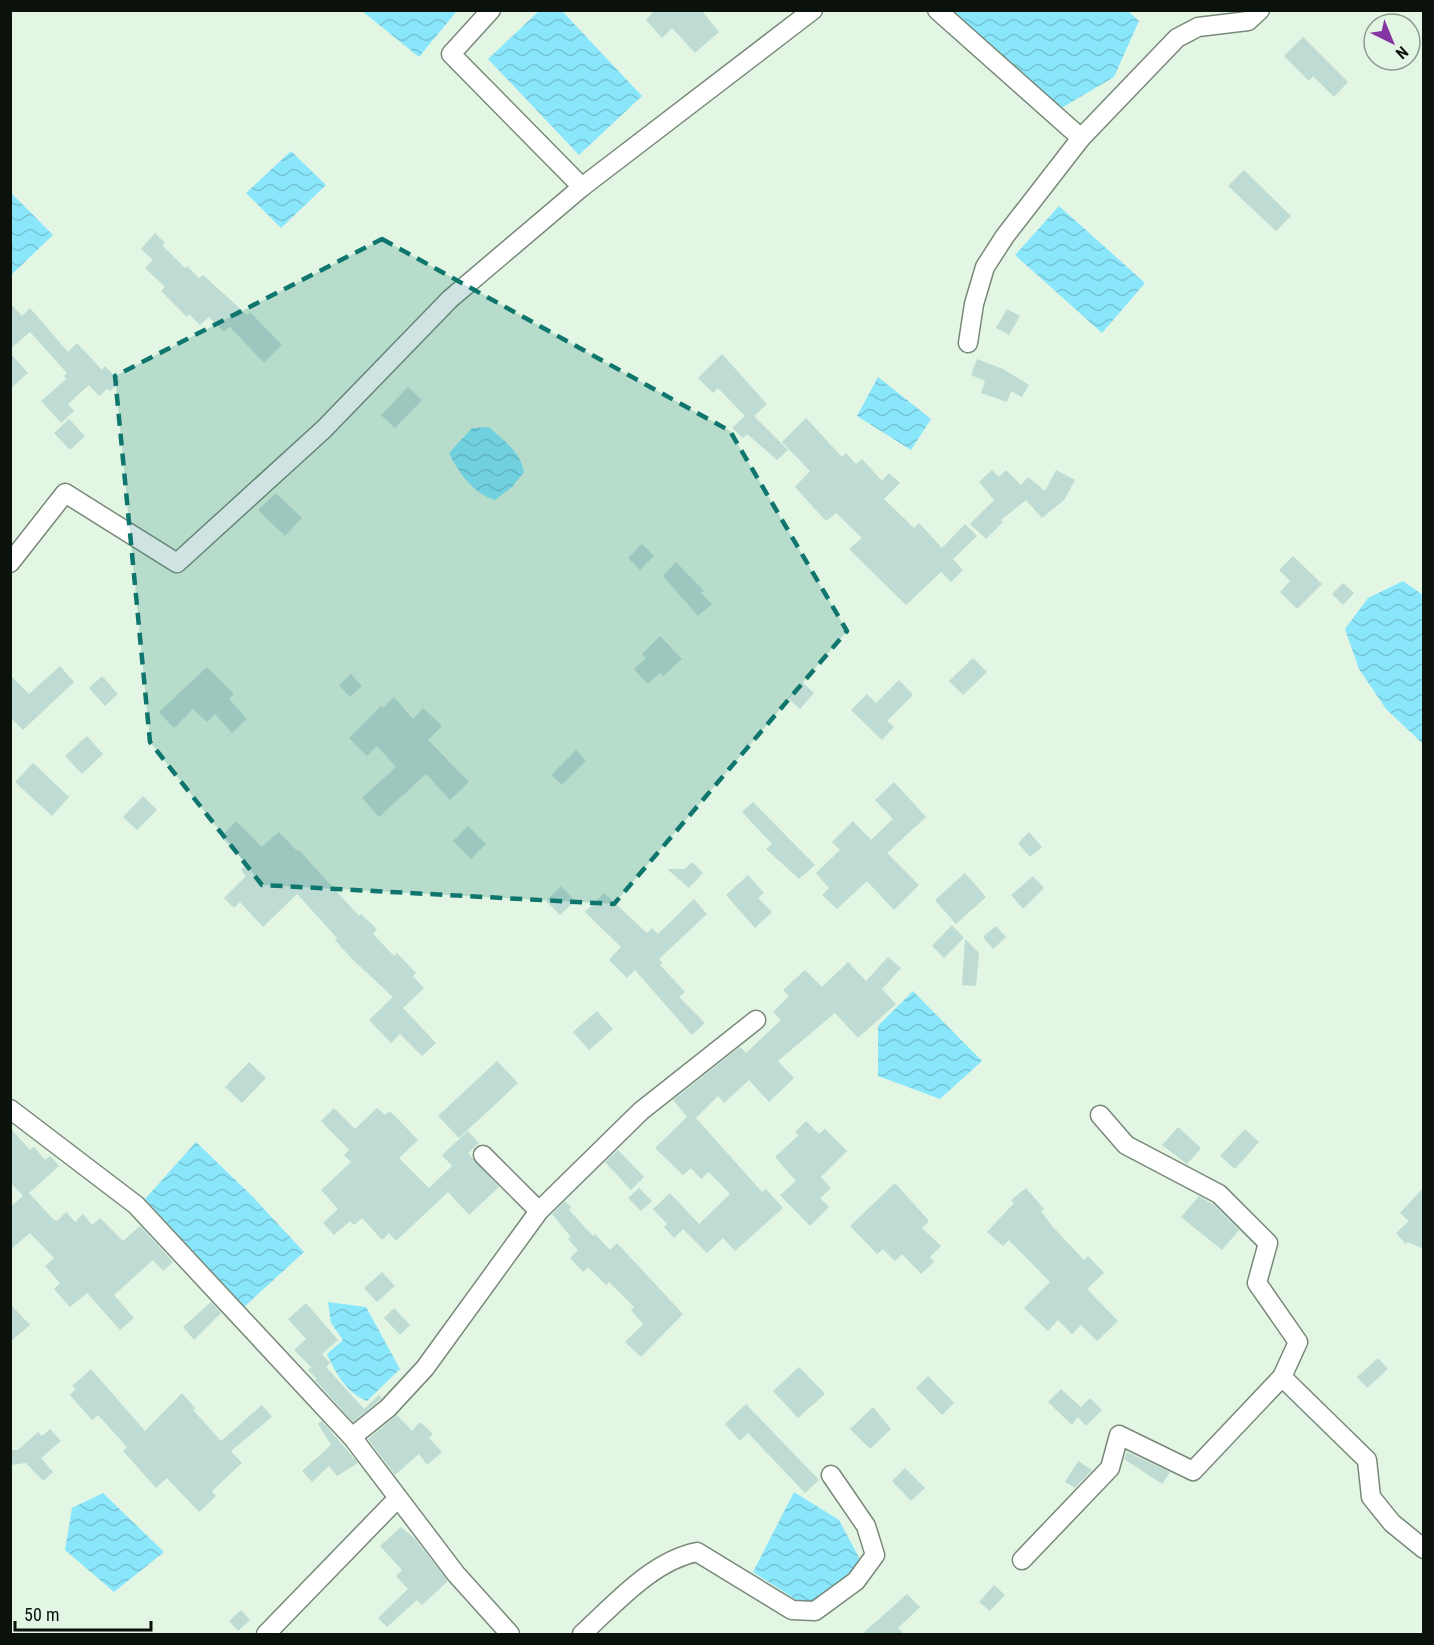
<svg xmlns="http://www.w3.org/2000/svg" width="1434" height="1645" font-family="'Roboto Condensed',sans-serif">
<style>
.water{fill:url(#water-waves)}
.building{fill:#bedbd4}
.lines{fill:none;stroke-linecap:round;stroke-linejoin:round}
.minor-casing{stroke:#788979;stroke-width:21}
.minor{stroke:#fff;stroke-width:18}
.marked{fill:#0f766e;fill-opacity:0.2;stroke:#0f766e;stroke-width:4.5;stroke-dasharray:12 8;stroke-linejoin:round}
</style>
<defs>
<pattern id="water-waves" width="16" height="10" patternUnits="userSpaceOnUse" patternTransform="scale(1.5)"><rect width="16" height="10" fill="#8ae6fb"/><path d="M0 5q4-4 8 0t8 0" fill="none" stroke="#76c4d6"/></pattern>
</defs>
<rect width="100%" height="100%" fill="#e3f6e4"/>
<!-- water -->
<g class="water">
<path d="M 362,11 L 457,11 L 419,57 Z"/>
<path d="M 539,11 L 562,11 L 642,96 L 579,155 L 488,59 Z"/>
<path d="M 949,11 L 1128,11 L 1139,21 L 1114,77 L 1058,110 Z"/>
<path d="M 291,151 L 326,185 L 281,228 L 246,193 Z"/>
<path d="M 10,192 L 53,235 L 11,275 L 10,275 Z"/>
<path d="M 1059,206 L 1145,283 L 1102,333 L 1015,255 Z"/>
<path d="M 878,377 L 931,419 L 911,450 L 857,416 Z"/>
<path d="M 489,427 C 503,440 521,452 524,472 L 512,487 L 495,500 C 475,495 457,471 449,453 L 472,428 Z"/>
<path d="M 1403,581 L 1423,595 L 1423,744 L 1386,709 L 1359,669 L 1345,629 L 1368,598 Z"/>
<path d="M 913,991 L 982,1061 L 940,1099 L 878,1076 L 878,1026 Z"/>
<path d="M 196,1142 L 252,1196 L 304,1252 L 244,1307 L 145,1199 Z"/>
<path d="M 328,1302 L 366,1307 L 400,1369 L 367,1401 C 346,1392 336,1374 327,1354 L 343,1340 L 331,1323 Z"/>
<path d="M 794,1492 L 839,1520 L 862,1563 L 807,1607 L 753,1572 Z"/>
<path d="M 103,1493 L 164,1552 L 114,1592 L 65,1550 L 72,1508 Z"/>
</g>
<!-- building -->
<g class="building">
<path d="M 655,10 L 701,10 L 719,32 L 695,53 L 672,28 L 662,38 L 646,20 Z"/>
<path d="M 1303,37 L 1348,82 L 1334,97 L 1313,76 L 1309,81 L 1284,56 Z"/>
<path d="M 1244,170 L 1291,216 L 1276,231 L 1228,186 Z"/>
<path d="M 155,233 L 165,243 L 162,245 L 185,268 L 187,266 L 199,278 L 203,275 L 247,315 L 250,312 L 282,345 L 264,363 L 230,327 L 224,332 L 209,317 L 200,325 L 189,314 L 187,317 L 161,291 L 165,287 L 145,268 L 153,260 L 141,249 Z"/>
<path d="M 10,303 L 22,316 L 30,308 L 68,352 L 77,343 L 102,370 L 105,366 L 120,382 L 110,391 L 107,389 L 99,396 L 89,385 L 68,404 L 74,411 L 61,423 L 41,401 L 66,379 L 64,376 L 67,373 L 30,332 L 10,349 Z"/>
<path d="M 1007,309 L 1020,316 L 1009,335 L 996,328 Z"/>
<path d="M 10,353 L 28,373 L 10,389 Z"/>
<path d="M 722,354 L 767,404 L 754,416 L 788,450 L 777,460 L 747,434 L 743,438 L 732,428 L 745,416 L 718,388 L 713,393 L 698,378 Z"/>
<path d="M 977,359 L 1003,369 L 1029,385 L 1022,397 L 1011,391 L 1007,402 L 981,393 L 985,381 L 971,375 Z"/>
<path d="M 408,387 L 422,400 L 395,428 L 381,415 Z"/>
<path d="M 806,418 L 842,457 L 846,453 L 856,464 L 862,459 L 882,481 L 889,473 L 900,483 L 884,499 L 914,528 L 919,523 L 942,548 L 965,524 L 977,536 L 953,559 L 963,570 L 951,582 L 941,572 L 906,605 L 849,549 L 862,538 L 836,513 L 826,521 L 795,487 L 810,471 L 782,442 Z"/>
<path d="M 69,419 L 85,436 L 70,450 L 54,433 Z"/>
<path d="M 992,470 L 999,477 L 1006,470 L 1021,485 L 1028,477 L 1045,491 L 1056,470 L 1075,480 L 1064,500 L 1042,518 L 1026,500 L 1001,520 L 1003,522 L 986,539 L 970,524 L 994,500 L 979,482 Z"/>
<path d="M 276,493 L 302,518 L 285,536 L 258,510 Z"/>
<path d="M 642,544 L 654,556 L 640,570 L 628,558 Z"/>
<path d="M 1293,556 L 1322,584 L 1297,609 L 1280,592 L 1290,581 L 1279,570 Z"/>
<path d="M 676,562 L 704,591 L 701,593 L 712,604 L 698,616 L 663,576 Z"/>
<path d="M 1343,583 L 1354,593 L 1343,605 L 1332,594 Z"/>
<path d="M 660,636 L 682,659 L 663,676 L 660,673 L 648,684 L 634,669 L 646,658 L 642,654 Z"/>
<path d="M 973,658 L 987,672 L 963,695 L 949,681 Z"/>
<path d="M 60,666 L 74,682 L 23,730 L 10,717 L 10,675 L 29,694 Z"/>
<path d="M 207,667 L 234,694 L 229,699 L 247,719 L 232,733 L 215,714 L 207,722 L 193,709 L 174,728 L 159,712 Z"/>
<path d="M 351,674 L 362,686 L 350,697 L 339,685 Z"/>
<path d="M 102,676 L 118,694 L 105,706 L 89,688 Z"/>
<path d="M 899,680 L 913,695 L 887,721 L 894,727 L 882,740 L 851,710 L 867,694 L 876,703 Z"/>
<path d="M 802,682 L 814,693 L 800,709 L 788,698 Z"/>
<path d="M 394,697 L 413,719 L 423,708 L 442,726 L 428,740 L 469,782 L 450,800 L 426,774 L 379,817 L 362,798 L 396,767 L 377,746 L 367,756 L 349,738 L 381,706 L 383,708 Z"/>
<path d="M 87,736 L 103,754 L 82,774 L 65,756 Z"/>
<path d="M 576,750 L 586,761 L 562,785 L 551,775 Z"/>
<path d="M 33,763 L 69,797 L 52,816 L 15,782 Z"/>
<path d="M 894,782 L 926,817 L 887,853 L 919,885 L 894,910 L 867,881 L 837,909 L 822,895 L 829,888 L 816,873 L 840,850 L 832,842 L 853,821 L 871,840 L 893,819 L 875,800 Z"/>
<path d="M 143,796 L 157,810 L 137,830 L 123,817 Z"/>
<path d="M 753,802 L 815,865 L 799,879 L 766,849 L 772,844 L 742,812 Z"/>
<path d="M 236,821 L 262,847 L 279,832 L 297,851 L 299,850 L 359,916 L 361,914 L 377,929 L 373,934 L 394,956 L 397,953 L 416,973 L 413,976 L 424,988 L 403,1008 L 436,1043 L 422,1056 L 400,1034 L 391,1043 L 369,1020 L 393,997 L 351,958 L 335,940 L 337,938 L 297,894 L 263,927 L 240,902 L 234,908 L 224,898 L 246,876 L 241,870 L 247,864 L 221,837 Z"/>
<path d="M 468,826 L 486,844 L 471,859 L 453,841 Z"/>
<path d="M 1029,832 L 1042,847 L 1030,857 L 1018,843 Z"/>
<path d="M 692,862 L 703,873 L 689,888 L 667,869 L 685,869 Z"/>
<path d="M 965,873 L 986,897 L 956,924 L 935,900 Z"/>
<path d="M 748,875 L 764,893 L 758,898 L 772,912 L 755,928 L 726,895 Z"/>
<path d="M 1033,876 L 1044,888 L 1023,909 L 1011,895 Z"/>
<path d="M 561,886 L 575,901 L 560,915 L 546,901 Z"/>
<path d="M 604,893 L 647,933 L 652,928 L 658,934 L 694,899 L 707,914 L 659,959 L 662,963 L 660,965 L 685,992 L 679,997 L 705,1023 L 692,1035 L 635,970 L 627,978 L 609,960 L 621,947 L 585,912 Z"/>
<path d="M 952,925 L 964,938 L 944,958 L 932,946 Z"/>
<path d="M 996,926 L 1006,937 L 993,949 L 983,937 Z"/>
<path d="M 965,939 L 979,953 L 976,986 L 962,985 Z"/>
<path d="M 888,957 L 901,968 L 882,989 L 896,1004 L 858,1038 L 835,1013 L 778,1061 L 794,1078 L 769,1102 L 749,1080 L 724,1103 L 718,1096 L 696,1118 L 762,1192 L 766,1189 L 783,1208 L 735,1251 L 723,1238 L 707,1253 L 683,1229 L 674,1238 L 664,1227 L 667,1224 L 653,1209 L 670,1193 L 699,1224 L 730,1194 L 709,1172 L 701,1179 L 691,1168 L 683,1175 L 655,1148 L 687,1117 L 673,1100 L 740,1047 L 746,1053 L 781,1020 L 773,1012 L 789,996 L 783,990 L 805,970 L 822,987 L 848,962 L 866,981 Z"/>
<path d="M 597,1011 L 613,1029 L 589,1050 L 573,1032 Z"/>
<path d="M 497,1061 L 518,1083 L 459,1138 L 438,1116 Z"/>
<path d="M 249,1062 L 266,1078 L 242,1103 L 225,1087 Z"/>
<path d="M 334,1108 L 355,1129 L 377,1108 L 385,1115 L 390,1111 L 418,1140 L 399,1158 L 429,1188 L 452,1166 L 442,1155 L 468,1131 L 479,1143 L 468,1153 L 499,1187 L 469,1215 L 448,1192 L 396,1241 L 389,1233 L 382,1240 L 362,1218 L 354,1225 L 350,1221 L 334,1235 L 323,1223 L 338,1209 L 321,1190 L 351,1162 L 344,1155 L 349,1150 L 321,1121 Z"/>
<path d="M 806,1121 L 819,1134 L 825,1129 L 847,1151 L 821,1177 L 831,1188 L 820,1198 L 829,1207 L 810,1226 L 780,1195 L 796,1181 L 775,1157 L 799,1135 L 795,1132 Z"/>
<path d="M 1178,1127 L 1201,1148 L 1187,1164 L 1162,1145 Z"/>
<path d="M 10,1128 L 30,1150 L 34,1147 L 45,1160 L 50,1156 L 59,1166 L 29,1193 L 53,1219 L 57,1221 L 66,1212 L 75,1222 L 83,1214 L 92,1225 L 100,1218 L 123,1241 L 140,1226 L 173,1262 L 163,1271 L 153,1260 L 114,1295 L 134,1318 L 120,1330 L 87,1293 L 70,1307 L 54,1289 L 60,1283 L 45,1266 L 54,1258 L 30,1233 L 10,1250 L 10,1207 L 23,1196 L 10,1182 Z"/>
<path d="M 1245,1129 L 1259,1142 L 1235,1169 L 1220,1156 Z"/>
<path d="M 618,1150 L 644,1177 L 631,1190 L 605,1162 Z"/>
<path d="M 895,1183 L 929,1221 L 922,1228 L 941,1246 L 930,1257 L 934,1262 L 921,1274 L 902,1254 L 895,1261 L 883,1249 L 877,1254 L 850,1226 Z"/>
<path d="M 1424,1187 L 1424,1249 L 1408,1242 L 1406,1244 L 1396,1233 L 1409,1221 L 1400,1213 Z"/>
<path d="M 639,1188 L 652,1201 L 641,1211 L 628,1198 Z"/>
<path d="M 1026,1188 L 1044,1209 L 1041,1211 L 1052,1226 L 1084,1260 L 1088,1256 L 1104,1273 L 1087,1289 L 1118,1321 L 1097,1341 L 1081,1325 L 1072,1334 L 1058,1320 L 1048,1331 L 1024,1308 L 1050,1282 L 1009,1240 L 1003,1246 L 987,1232 L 1014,1203 L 1011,1200 Z"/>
<path d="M 1199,1196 L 1214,1205 L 1239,1230 L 1222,1250 L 1181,1217 Z"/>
<path d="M 565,1201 L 571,1207 L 569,1210 L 593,1236 L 595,1234 L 610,1250 L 617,1243 L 683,1314 L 641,1357 L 625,1342 L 643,1324 L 631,1310 L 634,1307 L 609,1282 L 606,1285 L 588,1267 L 583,1272 L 570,1258 L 578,1250 L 568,1239 L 571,1237 L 552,1214 Z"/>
<path d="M 382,1272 L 395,1286 L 377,1302 L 364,1288 Z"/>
<path d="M 211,1302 L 221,1313 L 194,1340 L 183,1327 Z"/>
<path d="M 306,1303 L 338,1340 L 322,1354 L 330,1363 L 326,1367 L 364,1409 L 379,1395 L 382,1398 L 353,1422 L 315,1380 L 317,1379 L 308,1370 L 311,1367 L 294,1350 L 306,1339 L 288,1319 Z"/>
<path d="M 10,1304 L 30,1325 L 10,1342 Z"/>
<path d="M 394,1308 L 410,1325 L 400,1335 L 384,1318 Z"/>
<path d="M 1378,1358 L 1388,1369 L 1367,1388 L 1357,1377 Z"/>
<path d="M 799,1367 L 825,1394 L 798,1418 L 773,1391 Z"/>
<path d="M 91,1369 L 145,1431 L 182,1393 L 195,1408 L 193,1410 L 221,1441 L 262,1405 L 272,1417 L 231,1451 L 242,1463 L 212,1491 L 216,1496 L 199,1512 L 167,1478 L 156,1488 L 123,1451 L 127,1447 L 98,1415 L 92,1420 L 70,1395 L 76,1389 L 72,1386 Z"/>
<path d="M 928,1376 L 954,1403 L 942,1415 L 916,1388 Z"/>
<path d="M 1061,1389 L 1081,1407 L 1090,1398 L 1102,1410 L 1086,1426 L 1078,1417 L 1072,1425 L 1048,1402 Z"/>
<path d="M 746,1404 L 819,1480 L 805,1493 L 748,1433 L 740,1441 L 725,1424 Z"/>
<path d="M 873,1407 L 891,1429 L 870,1449 L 850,1429 Z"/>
<path d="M 397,1415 L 412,1431 L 420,1422 L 433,1434 L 429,1438 L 442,1452 L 427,1465 L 419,1454 L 395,1475 L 368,1439 Z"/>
<path d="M 322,1421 L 358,1463 L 337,1476 L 329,1466 L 312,1482 L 302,1471 L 331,1445 L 318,1424 Z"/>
<path d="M 50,1429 L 61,1441 L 41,1458 L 53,1472 L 43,1481 L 26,1463 L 10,1465 L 10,1450 L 18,1450 L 38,1432 L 42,1436 Z"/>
<path d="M 1127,1452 L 1170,1472 L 1162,1484 L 1124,1459 Z"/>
<path d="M 1078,1461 L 1092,1470 L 1075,1488 L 1065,1482 Z"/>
<path d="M 905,1468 L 925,1488 L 911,1501 L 892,1481 Z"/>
<path d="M 401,1527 L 415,1539 L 448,1581 L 422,1605 L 417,1600 L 387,1627 L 378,1618 L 408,1589 L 396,1576 L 402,1570 L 380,1546 Z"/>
<path d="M 994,1585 L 1005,1595 L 990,1611 L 979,1602 Z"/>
<path d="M 907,1594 L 920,1607 L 898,1628 L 905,1635 L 861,1635 Z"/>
<path d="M 241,1610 L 250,1620 L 238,1631 L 229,1621 Z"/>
</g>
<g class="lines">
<defs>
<g id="minor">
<path d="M 491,10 L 451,54 L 582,187"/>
<path d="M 937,10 L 1081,138 L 1177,38 L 1198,27 L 1248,21 L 1260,10"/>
<path d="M 968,343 L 974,304 L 985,267 L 1005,236 L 1081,138"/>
<path d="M 10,563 L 65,493 L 177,563 L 324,429 L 450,299 L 582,187 L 813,10"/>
<path d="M 10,1109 L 136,1205 L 352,1437 L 456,1574 L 510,1634"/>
<path d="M 1100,1115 L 1126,1145 L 1219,1194 L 1268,1243 L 1257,1283 L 1298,1342 L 1282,1377 L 1367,1460 L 1371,1497 L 1392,1523 L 1424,1549"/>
<path d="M 483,1155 L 539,1211"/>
<path d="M 352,1437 L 388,1408 L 425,1368 L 539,1211 L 641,1111 L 756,1020"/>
<path d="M 1022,1560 L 1110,1468 L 1119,1435 L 1193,1471 L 1282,1377"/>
<path d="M 266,1634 L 398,1498"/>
<path d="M 582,1634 C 615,1604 652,1561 697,1552 L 792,1610 L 815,1611 L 856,1581 L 875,1555 L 866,1526 L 831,1475"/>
</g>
</defs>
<!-- minor casing -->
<use href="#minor" class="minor-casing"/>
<!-- minor -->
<use href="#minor" class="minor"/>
</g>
<!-- marked area -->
<path class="marked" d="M 382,239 L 730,431 L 847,631 L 614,904 L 262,885 L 150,742 L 115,376 Z"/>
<!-- border -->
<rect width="1434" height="1645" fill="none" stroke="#0b120c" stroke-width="24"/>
<!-- north arrow -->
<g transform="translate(1392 42) rotate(137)"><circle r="28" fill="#e3f6e4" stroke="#8d9b8e" stroke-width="1.5"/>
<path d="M0-4.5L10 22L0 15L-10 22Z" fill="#8734a3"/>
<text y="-9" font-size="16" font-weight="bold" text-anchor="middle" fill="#0b120c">N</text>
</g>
<!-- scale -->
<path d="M15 1621v9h136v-9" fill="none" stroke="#0b120c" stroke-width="3"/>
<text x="24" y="1621" font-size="18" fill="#0b120c" stroke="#e3f6e4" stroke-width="4.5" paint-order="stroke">50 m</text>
</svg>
